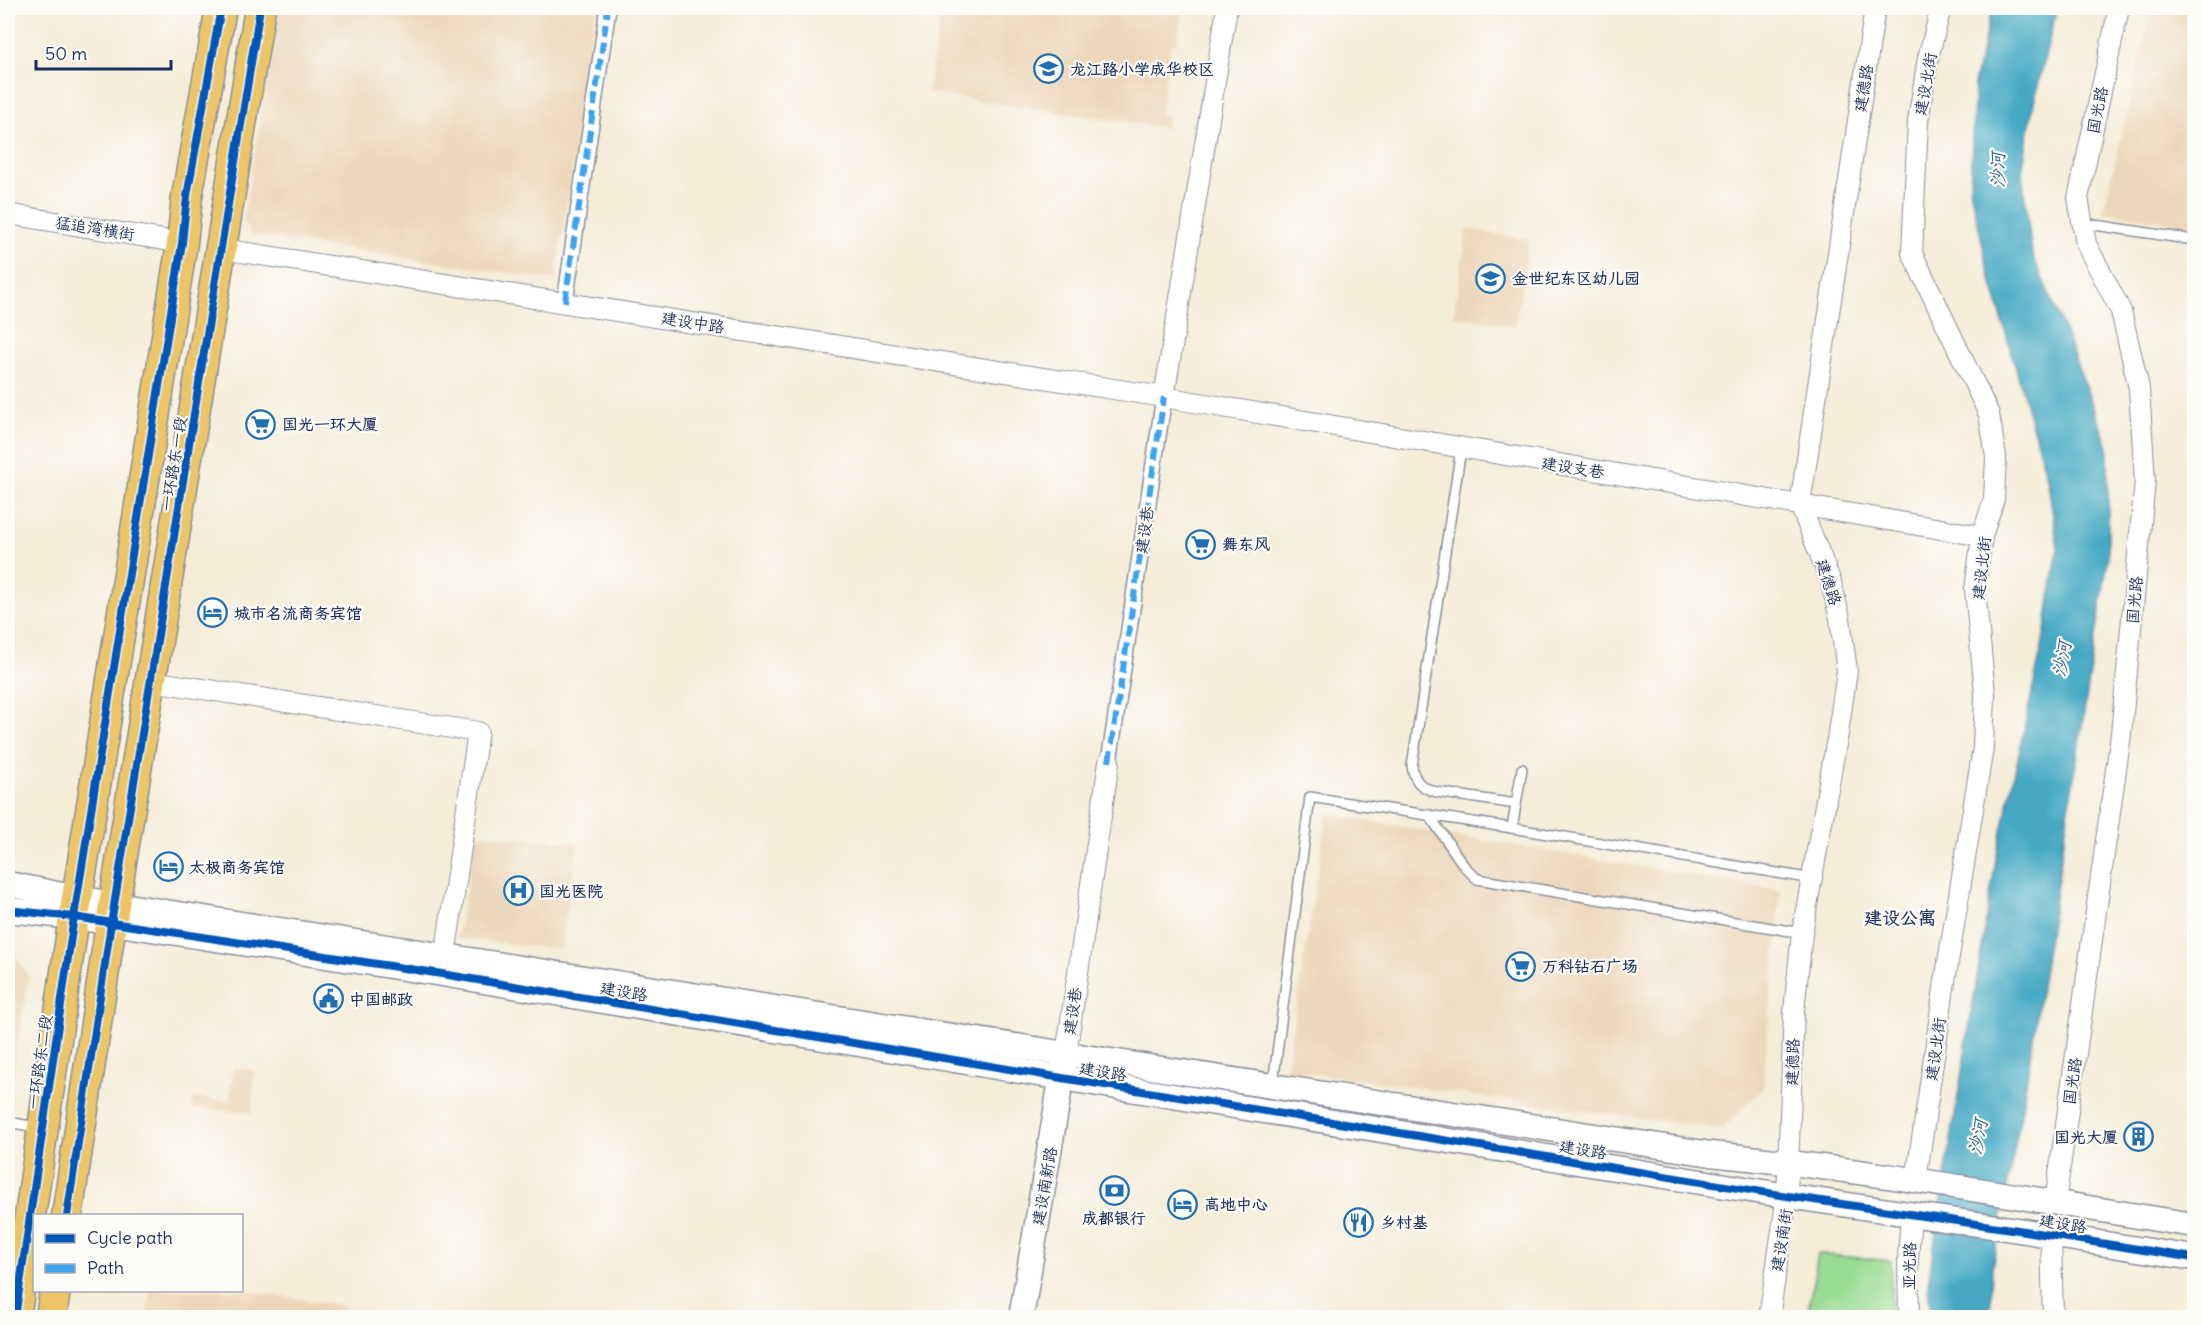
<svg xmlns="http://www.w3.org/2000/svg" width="2202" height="1325" font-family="Delius,'LXGW WenKai TC',sans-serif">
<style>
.built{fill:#edd7bb}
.park{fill:#9adc93;stroke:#5a8678;stroke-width:1.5}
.water{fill:#44a9c4;stroke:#306c91;stroke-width:1.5}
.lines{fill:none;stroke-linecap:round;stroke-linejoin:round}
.service-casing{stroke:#888e9c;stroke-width:12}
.pedestrian-casing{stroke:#888e9c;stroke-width:18}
.minor-casing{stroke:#888e9c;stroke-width:22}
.tertiary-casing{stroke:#888e9c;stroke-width:27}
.primary-casing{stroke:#888e9c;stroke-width:33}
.service{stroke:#fff;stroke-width:9}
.pedestrian{stroke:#fff;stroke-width:15}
.minor{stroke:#fff;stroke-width:20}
.tertiary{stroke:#fff;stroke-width:24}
.primary{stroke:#edc569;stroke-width:30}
.quiet{stroke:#3da3ed;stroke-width:6;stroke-dasharray:12 6;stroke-linecap:butt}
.cycleway-casing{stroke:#fdfcf7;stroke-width:11}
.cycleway{stroke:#0057b8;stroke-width:8}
.labels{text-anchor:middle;stroke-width:4.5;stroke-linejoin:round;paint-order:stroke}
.poi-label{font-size:16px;font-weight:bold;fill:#1b2f5e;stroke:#fdfcf7;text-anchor:start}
.street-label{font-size:16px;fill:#1b2f5e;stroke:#fdfcf7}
.water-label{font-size:18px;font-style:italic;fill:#2b6087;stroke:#fdfcf7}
.neighbourhood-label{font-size:18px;font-weight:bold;fill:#1b2f5e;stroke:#fdfcf7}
</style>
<rect width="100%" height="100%" fill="#fdfcf7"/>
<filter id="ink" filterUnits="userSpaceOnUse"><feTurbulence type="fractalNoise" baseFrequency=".0167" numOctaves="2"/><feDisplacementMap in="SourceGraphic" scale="12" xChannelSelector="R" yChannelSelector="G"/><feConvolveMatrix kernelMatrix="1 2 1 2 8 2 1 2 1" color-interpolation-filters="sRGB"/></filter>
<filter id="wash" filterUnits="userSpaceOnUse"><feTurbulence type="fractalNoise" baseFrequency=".008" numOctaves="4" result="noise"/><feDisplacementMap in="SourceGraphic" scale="24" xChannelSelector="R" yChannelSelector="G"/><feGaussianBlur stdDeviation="1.35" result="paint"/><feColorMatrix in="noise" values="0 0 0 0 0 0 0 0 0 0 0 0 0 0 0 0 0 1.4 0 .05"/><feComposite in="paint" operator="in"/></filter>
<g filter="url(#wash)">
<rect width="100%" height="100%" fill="#f6edd9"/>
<!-- built -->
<g class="built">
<path d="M 280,8 L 596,8 L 556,280 L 252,235 L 243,221 Z"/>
<path d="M 942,8 L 1183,8 L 1176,45 L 1171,44 L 1160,115 L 1168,117 L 1166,128 L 927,93 Z"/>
<path d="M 2152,8 L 2194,8 L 2194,226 L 2103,212 Z"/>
<path d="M 1467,229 L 1530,240 L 1515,327 L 1453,316 Z"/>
<path d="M 1327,814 L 1781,890 L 1763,1088 L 1722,1129 L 1286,1070 Z"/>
<path d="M 476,834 L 578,843 L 561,949 L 457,939 Z"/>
<path d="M 8,945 L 29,976 L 8,1106 Z"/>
<path d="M 233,1068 L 255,1070 L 251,1113 L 191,1108 L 194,1098 L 230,1101 Z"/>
<path d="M 242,1290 L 346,1306 L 344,1317 L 146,1317 L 150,1291 Z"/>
</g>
<!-- park -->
<path class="park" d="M 1818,1254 L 1891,1261 L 1891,1317 L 1807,1317 Z"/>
<!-- water -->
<path class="water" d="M 1992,8 L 2057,8 L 2033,106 L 2022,172 L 2032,254 L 2061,322 L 2108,447 L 2108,559 L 2022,1108 L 1992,1267 L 1990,1317 L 1931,1318 L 1928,1283 L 1996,859 L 2044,637 L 2058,548 L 2048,482 L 1988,269 L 1970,188 L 1975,79 Z"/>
</g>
<g filter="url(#ink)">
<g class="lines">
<defs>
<g id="service">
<path d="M 2082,223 L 2194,240"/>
<path d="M 1461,449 L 1412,766 C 1414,782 1422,788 1436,792 L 1516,804"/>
<path d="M 1429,815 L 1464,866 L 1477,879 L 1802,933"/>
<path d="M 1512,828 L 1522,769"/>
<path d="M 1273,1084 L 1310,797 L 1512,828 L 1813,879"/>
<path d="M 8,1122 L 41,1128"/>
</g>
<g id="pedestrian">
<path d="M 565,302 L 608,8"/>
<path d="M 1109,762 L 1164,397"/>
</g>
<g id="minor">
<path d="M 8,214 L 182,243"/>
<path d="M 222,249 L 1164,397 L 1982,536"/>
<path d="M 1164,397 L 1227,8"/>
<path d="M 151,681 L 478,732 L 445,956"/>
<path d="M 1066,1054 L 1109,762"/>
<path d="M 1916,1180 L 1945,981 L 1983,748 L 1985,694 L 1975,589 L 1982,536 L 1994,499 L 1996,457 L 1989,414 L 1912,253 L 1918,121 L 1928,58 L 1941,8"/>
<path d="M 2055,1203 L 2121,734 L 2145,481 L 2139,388 L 2121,311 L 2086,244 L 2078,198 L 2119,8"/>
<path d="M 2051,1235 L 2053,1318"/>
<path d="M 1769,1318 L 1787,1196 L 1794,1011 L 1802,933 L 1838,733 L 1847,671 L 1840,619 L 1831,582 L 1800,505 L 1875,8"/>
<path d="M 1909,1318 L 1908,1260 L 1911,1214"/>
</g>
<g id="tertiary">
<path d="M 8,884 L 77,898 L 1066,1054 L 1711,1154 C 1873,1170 2034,1200 2194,1225"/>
<path d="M 8,910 L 74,917 L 442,974 L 1062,1078 L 1787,1196 L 2018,1230 L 2194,1258"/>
<path d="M 1021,1318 L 1064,1063"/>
</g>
<g id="primary">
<path d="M 67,1216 L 111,924 L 260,8"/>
<path d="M 15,1318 L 74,917 L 182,243 L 187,196 L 221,8"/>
<path d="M 51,1318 L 55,1290"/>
</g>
</defs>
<!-- service casing -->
<use href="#service" class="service-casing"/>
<!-- pedestrian casing -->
<use href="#pedestrian" class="pedestrian-casing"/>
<!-- minor casing -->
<use href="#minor" class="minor-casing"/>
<!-- tertiary casing -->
<use href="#tertiary" class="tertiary-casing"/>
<!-- primary casing -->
<use href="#primary" class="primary-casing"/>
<!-- service -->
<use href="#service" class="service"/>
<!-- pedestrian -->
<use href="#pedestrian" class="pedestrian"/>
<!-- minor -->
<use href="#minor" class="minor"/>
<!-- tertiary -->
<use href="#tertiary" class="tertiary"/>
<!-- primary -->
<use href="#primary" class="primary"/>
<!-- quiet -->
<g class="quiet">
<path d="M 565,302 L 608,8"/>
<path d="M 1109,762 L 1164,397"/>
</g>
<defs>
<g id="cycleway">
<path d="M 8,910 L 74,917 L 442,974 L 1062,1078 L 1787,1196 L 2018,1230 L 2194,1258"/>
<path d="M 67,1216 L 111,924 L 260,8"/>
<path d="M 15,1318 L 74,917 L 182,243 L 187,196 L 221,8"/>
</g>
</defs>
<!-- cycleway casing -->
<use href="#cycleway" class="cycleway-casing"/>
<!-- cycleway -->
<use href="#cycleway" class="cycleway"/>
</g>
</g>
<!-- icons -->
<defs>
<symbol id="school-ring" viewBox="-11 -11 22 22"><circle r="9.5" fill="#fdfcf7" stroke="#1f6fb2" stroke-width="1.5"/><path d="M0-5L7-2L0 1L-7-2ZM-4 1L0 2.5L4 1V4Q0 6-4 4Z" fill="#1f6fb2"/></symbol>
<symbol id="supermarket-ring" viewBox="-11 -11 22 22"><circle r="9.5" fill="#fdfcf7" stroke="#1f6fb2" stroke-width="1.5"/><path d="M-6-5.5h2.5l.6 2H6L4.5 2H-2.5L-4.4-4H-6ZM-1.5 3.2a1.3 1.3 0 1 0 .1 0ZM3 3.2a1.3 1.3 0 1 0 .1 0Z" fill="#1f6fb2"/></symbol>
<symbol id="hotel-ring" viewBox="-11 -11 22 22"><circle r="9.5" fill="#fdfcf7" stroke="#1f6fb2" stroke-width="1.5"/><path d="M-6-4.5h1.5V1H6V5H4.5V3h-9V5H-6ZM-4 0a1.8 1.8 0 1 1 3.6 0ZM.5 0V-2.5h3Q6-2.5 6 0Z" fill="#1f6fb2"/></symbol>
<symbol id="hospital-ring" viewBox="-11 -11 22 22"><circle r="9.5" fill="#fdfcf7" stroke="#1f6fb2" stroke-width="1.5"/><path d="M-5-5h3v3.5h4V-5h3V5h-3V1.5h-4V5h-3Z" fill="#1f6fb2"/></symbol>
<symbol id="civic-ring" viewBox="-11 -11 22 22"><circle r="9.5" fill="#fdfcf7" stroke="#1f6fb2" stroke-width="1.5"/><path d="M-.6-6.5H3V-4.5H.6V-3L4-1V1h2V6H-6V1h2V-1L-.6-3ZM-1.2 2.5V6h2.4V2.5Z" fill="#1f6fb2"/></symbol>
<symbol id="building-ring" viewBox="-11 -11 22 22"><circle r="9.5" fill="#fdfcf7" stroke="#1f6fb2" stroke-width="1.5"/><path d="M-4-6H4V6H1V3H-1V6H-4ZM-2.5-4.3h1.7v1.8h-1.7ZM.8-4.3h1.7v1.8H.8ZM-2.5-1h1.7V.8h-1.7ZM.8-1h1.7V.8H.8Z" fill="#1f6fb2"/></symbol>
<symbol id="bank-ring" viewBox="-11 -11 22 22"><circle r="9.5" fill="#fdfcf7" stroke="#1f6fb2" stroke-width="1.5"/><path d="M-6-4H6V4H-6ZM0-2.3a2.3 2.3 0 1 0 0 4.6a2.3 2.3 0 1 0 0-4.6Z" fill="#1f6fb2"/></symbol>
<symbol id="restaurant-ring" viewBox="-11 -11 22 22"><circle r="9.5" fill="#fdfcf7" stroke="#1f6fb2" stroke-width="1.5"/><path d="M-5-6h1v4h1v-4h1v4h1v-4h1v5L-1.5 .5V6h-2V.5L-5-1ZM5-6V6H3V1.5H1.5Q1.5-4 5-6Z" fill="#1f6fb2"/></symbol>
</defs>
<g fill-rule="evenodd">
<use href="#school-ring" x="1032" y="52" width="33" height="33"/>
<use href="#school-ring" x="1474" y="262" width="33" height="33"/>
<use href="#supermarket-ring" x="244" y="408" width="33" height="33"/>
<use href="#supermarket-ring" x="1184" y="528" width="33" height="33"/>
<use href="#hotel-ring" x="196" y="596" width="33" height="33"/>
<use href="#hotel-ring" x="152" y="850" width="33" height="33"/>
<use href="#hospital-ring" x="502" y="874" width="33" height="33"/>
<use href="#supermarket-ring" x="1504" y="950" width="33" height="33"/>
<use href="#civic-ring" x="312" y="982" width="33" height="33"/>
<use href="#building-ring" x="2122" y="1120" width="33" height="33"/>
<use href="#bank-ring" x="1098" y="1174" width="33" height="33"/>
<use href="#hotel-ring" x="1166" y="1188" width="33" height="33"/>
<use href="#restaurant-ring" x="1342" y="1206" width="33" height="33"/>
</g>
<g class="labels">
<!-- poi labels -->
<g class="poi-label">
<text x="1070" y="75">龙江路小学成华校区</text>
<text x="1512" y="284">金世纪东区幼儿园</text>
<text x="282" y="430">国光一环大厦</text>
<text x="1222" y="550">舞东风</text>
<text x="234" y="619">城市名流商务宾馆</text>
<text x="189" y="873">太极商务宾馆</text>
<text x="539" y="897">国光医院</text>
<text x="1542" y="972">万科钻石广场</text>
<text x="349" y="1005">中国邮政</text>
<text x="2118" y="1143" text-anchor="end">国光大厦</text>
<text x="1204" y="1210">高地中心</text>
<text x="1114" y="1224" text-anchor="middle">成都银行</text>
<text x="1380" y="1228">乡村基</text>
</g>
<!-- street labels -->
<g class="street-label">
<text transform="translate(1925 84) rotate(-80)" y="6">建设北街</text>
<text transform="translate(1863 88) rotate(-81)" y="6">建德路</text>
<text transform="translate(2097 110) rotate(-79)" y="6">国光路</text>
<text transform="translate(95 228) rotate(9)" y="6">猛追湾横街</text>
<text transform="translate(693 322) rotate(9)" y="6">建设中路</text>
<text transform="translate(173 464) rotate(-81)" y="6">一环路东一段</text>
<text transform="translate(1573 467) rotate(9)" y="6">建设支巷</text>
<text transform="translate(1144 530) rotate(-82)" y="6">建设巷</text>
<text transform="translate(1981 568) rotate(-84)" y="6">建设北街</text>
<text transform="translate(1829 582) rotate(72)" y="6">建德路</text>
<text transform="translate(2134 600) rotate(-85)" y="6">国光路</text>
<text transform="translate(624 991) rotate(10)" y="6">建设路</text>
<text transform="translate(1072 1011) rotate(-82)" y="6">建设巷</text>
<text transform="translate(1935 1049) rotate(-82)" y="6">建设北街</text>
<text transform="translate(39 1062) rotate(-82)" y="6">一环路东二段</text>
<text transform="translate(1792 1062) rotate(-88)" y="6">建德路</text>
<text transform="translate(1103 1071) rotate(9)" y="6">建设路</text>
<text transform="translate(2072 1081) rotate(-82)" y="6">国光路</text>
<text transform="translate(1583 1149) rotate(9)" y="6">建设路</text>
<text transform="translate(1044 1186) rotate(-80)" y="6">建设南新路</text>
<text transform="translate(2063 1223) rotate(9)" y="6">建设路</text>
<text transform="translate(1781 1240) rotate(-81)" y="6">建设南街</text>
<text transform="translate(1909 1266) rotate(-89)" y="6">亚光路</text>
</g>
<!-- water labels -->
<g class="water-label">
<text transform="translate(1998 170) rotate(-90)" y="6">沙河</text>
<text transform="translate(2062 659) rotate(-80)" y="6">沙河</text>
<text transform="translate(1978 1137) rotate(-80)" y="6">沙河</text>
</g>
<!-- neighbourhood labels -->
<g class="neighbourhood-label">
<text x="1900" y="924">建设公寓</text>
</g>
</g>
<!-- margin -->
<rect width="2202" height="1325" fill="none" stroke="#fdfcf7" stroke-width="30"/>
<!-- legend -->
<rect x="33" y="1214" width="210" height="78" fill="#fdfcf7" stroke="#a3aaba" stroke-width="1.5"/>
<rect x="45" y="1234" width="30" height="9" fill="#0057b8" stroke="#a3aaba" stroke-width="1.5"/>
<text x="87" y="1244" font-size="18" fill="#1b2f5e">Cycle path</text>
<rect x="45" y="1264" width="30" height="9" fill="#3da3ed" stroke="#a3aaba" stroke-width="1.5"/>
<text x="87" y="1274" font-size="18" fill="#1b2f5e">Path</text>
<!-- scale -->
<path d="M36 60v9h135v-9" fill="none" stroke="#1b2f5e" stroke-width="3"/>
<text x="45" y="60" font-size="18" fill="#1b2f5e" stroke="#fdfcf7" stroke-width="4.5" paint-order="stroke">50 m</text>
</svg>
